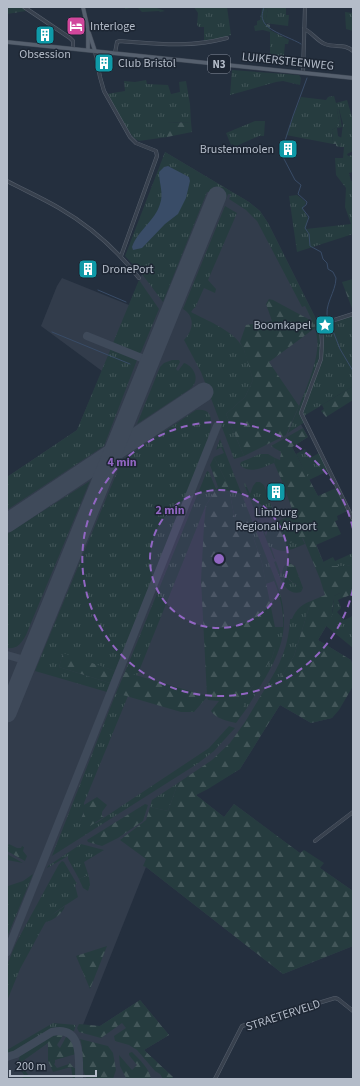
<svg xmlns="http://www.w3.org/2000/svg" width="360" height="1086" font-family="'Source Sans 3',sans-serif">
<style>
.airport{fill:#323c4b}
.grass{fill:url(#grass-tufts)}
.forest{fill:url(#forest-firs)}
.water{fill:#394c67}
.lines{fill:none;stroke-linecap:round;stroke-linejoin:round}
.stream{stroke:#394c67;stroke-width:1}
.taxiway{stroke:#3f4a5a;stroke-width:8}
.runway{stroke:#3f4a5a;stroke-width:19}
.minor-casing{stroke:#565f6c;stroke-width:4}
.major-casing{stroke:#414a57;stroke-width:4.5}
.minor{stroke:#38414e;stroke-width:3}
.major{stroke:#56606e;stroke-width:3.5}
.ring{fill:none;stroke:#9266c3;stroke-width:2;stroke-dasharray:7 5}
.labels{text-anchor:middle;stroke-width:3;stroke-linejoin:round;paint-order:stroke}
.shield{fill:#1d2633;stroke:#878f9c;stroke-width:1}
.shield-label{font-size:11px;font-weight:bold;fill:#b4bcc9}
.poi-label{font-size:12px;fill:#b4bcc9;stroke:#1d2633;text-anchor:start}
.street-label{font-size:12px;fill:#b4bcc9;stroke:#1d2633}
.centre{fill:#9266c3;stroke:#1d2633;stroke-width:2}
.ring-label{font-size:12px;text-anchor:middle;font-weight:bold;fill:#9266c3;stroke:#1d2633;stroke-width:3;stroke-linejoin:round;paint-order:stroke}
</style>
<defs>
<pattern id="grass-tufts" width="24" height="20" patternUnits="userSpaceOnUse"><rect width="24" height="20" fill="#263c3f"/><path d="M3 7l-1-3M5 7V3M7 7l1-3M15 17l-1-3M17 17v-4M19 17l1-3" fill="none" stroke="#435659"/></pattern>
<pattern id="forest-firs" width="22" height="20" patternUnits="userSpaceOnUse"><rect width="22" height="20" fill="#263c3f"/><path d="M5 1l3.5 6h-7zM16 11l3.5 6h-7z" fill="#435659"/></pattern>
</defs>
<rect width="100%" height="100%" fill="#242f3e"/>
<!-- airport -->
<path class="airport" d="M 165,152 L 249,202 L 260,211 L 268,223 L 315,317 L 318,325 L 320,354 L 298,419 L 308,437 L 292,447 L 319,498 L 301,506 L 325,566 L 353,564 L 334,596 L 330,620 L 318,640 L 351,660 L 353,668 L 332,718 L 311,723 L 280,705 L 240,769 L 196,795 L 224,817 L 234,804 L 320,868 L 353,891 L 353,946 L 283,974 L 146,867 L 83,1025 L 100,1026 L 140,1000 L 169,1035 L 144,1050 L 173,1077 L 171,1079 L 7,1079 L 7,477 L 77,430 L 102,371 L 41,326 L 57,286 L 62,278 L 129,305 L 142,274 L 135,265 Z"/>
<!-- grass -->
<g class="grass">
<path d="M 125,7 L 154,7 L 165,11 L 160,12 L 159,11 L 142,12 L 137,7 L 125,9 Z"/>
<path d="M 194,7 L 227,7 L 231,35 L 204,42 L 204,27 L 199,27 L 197,25 L 198,13 Z"/>
<path d="M 262,7 L 286,7 L 286,15 L 289,15 L 288,26 L 265,23 L 268,9 Z"/>
<path d="M 345,12 L 353,13 L 353,31 L 346,29 Z"/>
<path d="M 270,30 L 289,40 L 288,44 L 285,44 L 283,65 L 270,64 Z"/>
<path d="M 232,70 L 299,75 L 301,78 L 300,85 L 283,81 L 276,82 L 230,95 Z"/>
<path d="M 146,80 L 147,84 L 168,85 L 171,94 L 180,92 L 179,82 L 186,81 L 190,104 L 191,122 L 167,123 L 167,137 L 139,141 L 134,138 L 130,133 L 107,94 L 125,91 L 124,81 L 135,82 Z"/>
<path d="M 334,96 L 336,103 L 347,100 L 353,120 L 353,151 L 347,154 L 348,156 L 353,155 L 353,172 L 349,173 L 351,181 L 353,180 L 353,234 L 297,252 L 289,196 L 297,195 L 306,202 L 303,209 L 308,218 L 306,229 L 351,224 L 345,207 L 346,188 L 336,175 L 335,158 L 343,158 L 344,147 L 340,147 L 343,124 L 339,109 L 337,110 L 340,125 L 332,130 L 333,144 L 286,135 L 301,97 L 326,100 L 328,97 Z"/>
<path d="M 255,121 L 265,121 L 264,136 L 259,136 L 234,147 L 233,144 L 231,145 L 226,133 Z"/>
<path d="M 165,152 L 249,202 L 260,211 L 268,223 L 315,317 L 321,339 L 318,364 L 299,414 L 305,422 L 288,433 C 297,409 321,362 317,338 C 316,327 310,316 305,306 L 302,307 L 257,221 L 246,210 L 229,199 L 231,195 L 228,194 L 226,200 L 207,192 L 163,302 L 142,274 L 125,256 Z"/>
<path d="M 225,206 L 237,213 L 208,280 L 216,289 L 215,293 L 204,288 L 195,308 L 194,308 L 191,312 C 206,320 229,329 239,342 C 247,351 249,368 253,380 L 245,397 L 226,414 L 244,456 L 234,459 L 201,372 L 184,340 C 193,331 196,317 183,309 Z"/>
<path d="M 139,280 L 159,309 L 141,352 L 139,354 L 113,343 Z"/>
<path d="M 353,316 L 353,386 L 304,416 L 303,412 L 321,361 L 321,328 L 324,325 Z"/>
<path d="M 111,348 L 137,360 L 104,446 L 7,510 L 7,477 L 77,430 Z"/>
<path d="M 172,360 L 179,360 L 180,362 L 176,369 L 178,371 L 184,363 C 196,367 200,382 190,389 L 137,424 L 160,367 L 164,363 Z"/>
<path d="M 196,410 C 217,407 211,428 208,440 L 115,671 L 63,654 L 59,667 L 110,683 L 107,692 L 35,671 L 122,460 Z"/>
<path d="M 220,439 L 277,584 C 296,637 273,665 247,708 L 244,706 L 244,699 L 272,658 L 275,648 L 275,627 L 283,627 C 284,611 280,596 274,581 L 266,584 L 262,563 L 247,519 L 235,519 L 228,485 L 214,457 L 224,453 L 221,447 L 216,450 Z"/>
<path d="M 305,449 L 307,454 L 310,453 L 312,457 L 319,453 L 328,471 L 309,480 L 296,454 Z"/>
<path d="M 260,454 L 268,454 L 275,458 L 274,463 C 263,467 250,475 240,465 L 241,462 Z"/>
<path d="M 207,471 L 209,472 L 216,489 L 206,505 L 137,676 L 125,672 Z"/>
<path d="M 90,481 L 26,635 C 21,644 17,649 7,648 L 7,534 Z"/>
<path d="M 256,482 L 260,482 L 264,485 L 272,508 L 270,511 L 265,512 L 255,507 L 259,519 L 258,519 L 244,484 L 245,483 L 250,494 L 253,486 Z"/>
<path d="M 290,516 L 291,519 L 272,527 L 270,532 L 302,538 L 305,544 C 292,549 284,555 271,547 L 275,559 L 274,559 L 260,524 L 261,523 L 266,536 L 269,525 Z"/>
<path d="M 353,553 L 353,564 L 347,566 L 325,566 L 323,562 L 333,557 L 335,561 Z"/>
<path d="M 276,561 L 281,575 L 284,566 L 289,562 L 291,564 L 287,566 L 289,580 L 302,589 L 303,588 L 301,592 C 284,597 279,574 274,562 Z"/>
<path d="M 340,593 L 340,599 L 338,600 L 341,608 L 337,612 L 344,620 L 353,616 L 353,648 L 326,626 L 333,611 L 334,596 Z"/>
<path d="M 311,601 L 294,656 L 276,685 L 266,687 C 280,665 289,645 290,619 L 292,619 C 296,609 302,604 311,601 Z"/>
<path d="M 116,693 L 128,696 L 84,803 L 84,812 L 80,821 L 96,823 L 209,748 L 229,726 L 235,728 L 214,751 L 197,764 L 52,856 Z"/>
<path d="M 178,783 L 168,811 L 150,807 L 152,800 Z"/>
<path d="M 81,844 L 104,850 L 84,862 L 89,877 L 86,876 L 79,879 L 68,859 L 68,856 L 47,868 L 48,866 Z"/>
<path d="M 62,861 L 64,862 L 77,884 L 75,885 L 78,897 C 66,905 53,912 45,923 L 20,969 L 7,1001 L 7,965 L 16,943 L 59,864 Z"/>
<path d="M 33,874 L 8,935 L 7,938 L 8,886 L 23,881 Z"/>
<path d="M 53,1023 L 76,1025 L 74,1031 L 58,1028 L 50,1030 L 13,1052 L 7,1054 L 7,1050 Z"/>
</g>
<!-- forest -->
<g class="forest">
<path d="M 7,7 L 22,7 L 26,11 L 7,14 Z"/>
<path d="M 262,8 L 268,9 L 265,23 L 270,25 L 270,32 L 263,30 L 255,31 L 254,26 L 257,25 L 257,21 L 260,20 Z"/>
<path d="M 339,109 L 342,127 L 337,128 L 338,136 L 342,138 L 340,147 L 336,146 L 336,144 L 333,144 L 332,130 L 340,125 L 337,110 Z"/>
<path d="M 191,122 L 192,132 L 167,137 L 166,123 Z"/>
<path d="M 353,279 L 353,311 L 342,282 Z"/>
<path d="M 269,299 L 273,300 L 312,321 L 315,328 L 269,362 L 299,406 L 286,435 L 244,456 L 226,414 L 245,397 L 253,380 L 244,350 L 240,342 L 246,325 L 272,321 L 266,304 Z"/>
<path d="M 353,386 L 353,400 L 326,417 L 321,411 L 324,409 L 322,405 Z"/>
<path d="M 303,428 L 308,437 L 292,447 L 318,496 L 336,488 L 347,511 L 337,516 L 338,520 L 335,521 L 341,534 L 316,545 L 325,566 L 347,566 L 353,564 L 353,594 L 340,599 L 340,593 L 334,596 L 332,616 L 318,640 L 351,660 L 353,668 L 353,686 L 339,710 L 332,718 L 311,723 L 280,705 L 240,769 L 208,789 L 196,795 L 224,817 L 234,804 L 300,853 L 304,850 L 324,863 L 320,868 L 353,891 L 353,946 L 283,974 L 146,867 L 143,866 L 146,859 L 120,840 L 146,820 L 150,807 L 168,811 L 178,783 L 212,760 L 230,743 L 245,722 L 266,687 L 276,685 L 294,656 L 311,601 L 325,595 L 320,579 L 303,538 L 279,547 L 274,544 L 270,532 L 272,527 L 291,519 L 290,516 L 294,514 L 281,479 L 274,463 L 275,458 L 280,460 L 281,452 L 271,446 Z"/>
<path d="M 214,457 L 228,485 L 235,519 L 247,519 L 262,563 L 275,627 L 275,648 L 272,658 L 257,681 L 249,691 L 244,699 L 244,706 L 247,708 L 236,723 C 228,721 216,719 211,711 L 219,701 L 208,700 L 207,697 L 194,712 L 181,712 L 116,693 L 125,672 L 207,696 L 201,580 L 204,525 L 206,505 L 218,487 L 210,465 Z"/>
<path d="M 291,564 L 295,566 L 303,588 L 302,589 L 298,587 L 296,584 C 288,582 287,573 287,566 Z"/>
<path d="M 63,653 L 115,671 L 110,683 L 59,667 Z"/>
<path d="M 97,797 L 107,805 L 102,812 L 102,816 L 104,817 L 90,826 L 82,825 L 80,821 L 84,812 L 84,805 Z"/>
<path d="M 145,804 L 148,805 L 143,821 L 118,838 L 102,846 L 88,842 L 87,840 Z"/>
<path d="M 9,844 L 17,848 L 21,848 L 22,846 L 24,847 L 23,851 L 27,856 L 25,861 L 7,851 L 7,847 Z"/>
<path d="M 7,854 L 23,863 L 7,860 Z"/>
<path d="M 86,876 L 89,877 L 90,885 L 88,891 L 83,888 L 79,879 Z"/>
<path d="M 65,906 C 63,913 53,921 46,922 L 49,917 Z"/>
<path d="M 107,946 L 90,989 L 76,956 Z"/>
<path d="M 140,1000 L 169,1035 L 144,1050 L 173,1077 L 171,1079 L 163,1079 L 160,1074 L 155,1071 L 137,1050 L 129,1045 L 115,1041 L 114,1036 L 126,1028 L 122,1023 L 101,1038 L 79,1032 L 77,1028 L 79,1024 L 100,1026 Z"/>
<path d="M 54,1034 L 63,1035 L 57,1045 L 60,1048 L 66,1037 C 74,1039 76,1046 76,1054 L 55,1060 L 55,1063 L 54,1064 L 57,1068 L 69,1064 L 69,1062 L 74,1068 L 76,1068 L 76,1079 L 73,1079 L 71,1067 L 53,1072 L 48,1061 L 48,1043 L 20,1063 L 31,1079 L 21,1079 L 25,1076 L 17,1066 L 20,1055 Z"/>
<path d="M 80,1039 L 108,1046 L 113,1053 L 116,1070 L 113,1079 L 87,1079 C 79,1067 85,1052 80,1039 Z"/>
<path d="M 132,1052 C 139,1059 150,1069 151,1079 L 125,1079 L 126,1078 L 120,1066 L 119,1055 L 132,1070 L 137,1065 L 129,1055 L 129,1053 Z"/>
</g>
<!-- water -->
<path class="water" d="M 168,166 L 189,177 L 190,181 L 186,198 L 178,214 L 165,224 L 142,248 L 133,250 L 132,247 C 138,230 155,221 160,204 C 164,194 159,183 159,172 L 164,167 Z"/>
<g class="lines">
<!-- stream -->
<g class="stream">
<path d="M 264,7 C 263,11 261,16 263,20 C 266,31 292,38 301,44"/>
<path d="M 282,150 L 293,116 L 307,78"/>
<path d="M 283,157 L 295,180 L 301,185 L 298,194 L 307,202 L 306,205 L 302,208 L 309,217 L 305,228 L 309,234 L 310,246 L 321,252 L 323,259 L 327,263 L 328,269 L 333,272 L 336,278 C 336,292 323,306 328,319"/>
<path d="M 98,290 L 126,302"/>
<path d="M 331,326 L 340,349 L 353,371"/>
<path d="M 52,332 L 130,364"/>
</g>
<!-- taxiway -->
<g class="taxiway">
<path d="M 87,336 L 149,361"/>
<path d="M 7,655 L 28,661"/>
<path d="M 7,952 L 217,426"/>
<path d="M 7,1057 L 16,1054 L 52,1032 C 83,1025 79,1060 79,1079"/>
</g>
<!-- runway -->
<g class="runway">
<path d="M 7,523 L 204,392"/>
<path d="M 7,713 L 217,196"/>
</g>
<defs>
<g id="minor">
<path d="M 24,7 L 70,38 L 73,41 L 73,49"/>
<path d="M 304,29 C 312,32 317,41 325,44 C 335,48 344,43 353,51"/>
<path d="M 95,51 L 100,77 L 104,91 L 130,137 L 136,143 L 156,151 L 157,156 L 121,256"/>
<path d="M 115,53 L 117,42 L 120,41 C 159,44 189,48 227,38"/>
<path d="M 303,72 L 305,7"/>
<path d="M 7,181 C 24,190 42,198 59,208 C 90,226 117,250 139,278"/>
<path d="M 353,314 L 328,322 L 321,327 L 322,343 L 321,359 L 301,413 L 353,519"/>
<path d="M 315,841 L 353,812"/>
<path d="M 215,1079 L 242,1026 L 335,998 L 338,999 L 353,1011"/>
</g>
<g id="major">
<path d="M 83,7 L 88,29 L 88,50"/>
<path d="M 88,30 L 95,51"/>
<path d="M 7,42 L 353,78"/>
</g>
</defs>
<!-- minor casing -->
<use href="#minor" class="minor-casing"/>
<!-- major casing -->
<use href="#major" class="major-casing"/>
<!-- minor -->
<use href="#minor" class="minor"/>
<!-- major -->
<use href="#major" class="major"/>
</g>
<!-- distance rings -->
<circle cx="219" cy="559" r="69" fill="#9266c3" fill-opacity=".12"/>
<g class="ring">
<circle cx="219" cy="559" r="69"/>
<path d="M353 589A137 137 0 1 1 353 529"/>
</g>
<!-- icons -->
<defs>
<symbol id="hotel-square" viewBox="-11 -11 22 22"><rect x="-9" y="-9" width="18" height="18" rx="4" fill="#d1479c" stroke="#1d2633"/><path d="M-6-4.5h1.5V1H6V5H4.5V3h-9V5H-6ZM-4 0a1.8 1.8 0 1 1 3.6 0ZM.5 0V-2.5h3Q6-2.5 6 0Z" fill="#fff"/></symbol>
<symbol id="building-square" viewBox="-11 -11 22 22"><rect x="-9" y="-9" width="18" height="18" rx="4" fill="#0f9aa8" stroke="#1d2633"/><path d="M-4-6H4V6H1V3H-1V6H-4ZM-2.5-4.3h1.7v1.8h-1.7ZM.8-4.3h1.7v1.8H.8ZM-2.5-1h1.7V.8h-1.7ZM.8-1h1.7V.8H.8Z" fill="#fff"/></symbol>
<symbol id="sight-square" viewBox="-11 -11 22 22"><rect x="-9" y="-9" width="18" height="18" rx="4" fill="#0f9aa8" stroke="#1d2633"/><path d="M0-6L1.8-2.2L6-1.7L2.9 1.2L3.7 5.4L0 3.3L-3.7 5.4L-2.9 1.2L-6-1.7L-1.8-2.2Z" fill="#fff"/></symbol>
</defs>
<g fill-rule="evenodd">
<use href="#hotel-square" x="65" y="15" width="22" height="22"/>
<use href="#building-square" x="34" y="24" width="22" height="22"/>
<use href="#building-square" x="93" y="52" width="22" height="22"/>
<use href="#building-square" x="277" y="138" width="22" height="22"/>
<use href="#building-square" x="77" y="258" width="22" height="22"/>
<use href="#sight-square" x="314" y="314" width="22" height="22"/>
<use href="#building-square" x="265" y="481" width="22" height="22"/>
</g>
<g class="labels">
<!-- shield labels -->
<rect class="shield" x="208" y="55" width="22" height="18" rx="3"/>
<g class="shield-label">
<text x="219" y="68">N3</text>
</g>
<!-- poi labels -->
<g class="poi-label">
<text x="90" y="30">Interloge</text>
<text x="45" y="58" text-anchor="middle">Obsession</text>
<text x="118" y="67">Club Bristol</text>
<text x="274" y="153" text-anchor="end">Brustemmolen</text>
<text x="102" y="273">DronePort</text>
<text x="311" y="329" text-anchor="end">Boomkapel</text>
<text x="276" y="516" text-anchor="middle">Limburg<tspan x="276" dy="14">Regional Airport</tspan></text>
</g>
<!-- street labels -->
<g class="street-label">
<text transform="translate(288 61) rotate(6)" y="4">LUIKERSTEENWEG</text>
<text transform="translate(283 1015) rotate(-18)" y="4">STRAETERVELD</text>
</g>
</g>
<circle cx="219" cy="559" r="6" class="centre"/>
<g class="ring-label">
<text x="122" y="466">4 min</text>
<text x="170" y="514">2 min</text>
</g>
<!-- border -->
<rect width="360" height="1086" fill="none" stroke="#b4bcc9" stroke-width="16"/>
<!-- scale -->
<path d="M10 1070v6h86v-6" fill="none" stroke="#b4bcc9" stroke-width="2"/>
<text x="16" y="1070" font-size="12" fill="#b4bcc9" stroke="#1d2633" stroke-width="3" paint-order="stroke">200 m</text>
</svg>
